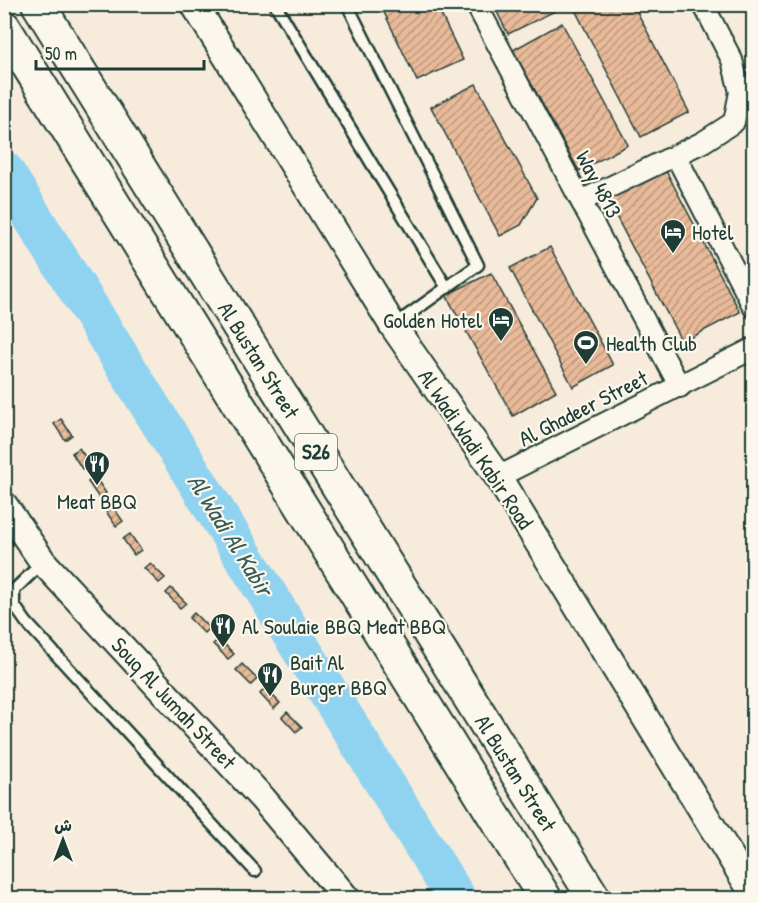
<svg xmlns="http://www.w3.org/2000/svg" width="758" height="903" font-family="'Patrick Hand','Playpen Sans Arabic',sans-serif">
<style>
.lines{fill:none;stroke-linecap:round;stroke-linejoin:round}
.river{stroke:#90d3f1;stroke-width:40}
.building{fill:url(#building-hatch);stroke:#1f3d34;stroke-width:1.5}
.service-casing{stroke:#1f3d34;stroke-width:15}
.minor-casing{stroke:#1f3d34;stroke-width:24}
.tertiary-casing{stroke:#1f3d34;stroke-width:30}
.primary-casing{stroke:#1f3d34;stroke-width:36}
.service{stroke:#fbf7ec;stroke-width:10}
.minor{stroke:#fbf7ec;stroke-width:20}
.tertiary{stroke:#fbf7ec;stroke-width:26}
.primary{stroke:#fbf7ec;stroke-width:32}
.labels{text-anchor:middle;stroke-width:4.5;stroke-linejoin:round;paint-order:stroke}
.shield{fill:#fbf7ec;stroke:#61756b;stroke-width:1.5}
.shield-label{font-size:21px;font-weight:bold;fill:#1f3d34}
.street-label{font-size:22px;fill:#1f3d34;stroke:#fbf7ec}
.poi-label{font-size:22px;fill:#1f3d34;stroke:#fbf7ec;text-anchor:start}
.water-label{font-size:24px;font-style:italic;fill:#365b5a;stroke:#fbf7ec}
</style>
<defs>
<pattern id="building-hatch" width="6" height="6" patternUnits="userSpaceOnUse" patternTransform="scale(1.5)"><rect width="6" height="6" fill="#e9ba99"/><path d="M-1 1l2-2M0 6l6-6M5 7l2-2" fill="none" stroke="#bc987e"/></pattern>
</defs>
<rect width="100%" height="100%" fill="#f7ebdb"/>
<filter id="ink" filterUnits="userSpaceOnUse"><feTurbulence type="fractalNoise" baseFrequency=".0167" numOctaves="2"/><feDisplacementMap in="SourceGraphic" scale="12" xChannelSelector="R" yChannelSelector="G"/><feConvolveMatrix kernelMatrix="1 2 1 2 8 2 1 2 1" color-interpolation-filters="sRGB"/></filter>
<g filter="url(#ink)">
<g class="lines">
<!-- river -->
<path class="river" d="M 4,171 L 456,898"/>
</g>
<!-- building -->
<g class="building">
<path d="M 380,4 L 436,4 L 463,60 L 417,81 Z"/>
<path d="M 493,4 L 552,4 L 555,11 L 508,34 Z"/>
<path d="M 580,4 L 633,4 L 689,112 L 641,137 L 574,8 Z"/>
<path d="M 562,23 L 628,145 L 579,171 L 513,50 Z"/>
<path d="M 476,84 L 537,198 L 521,225 L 500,236 L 431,107 Z"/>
<path d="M 664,167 L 740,312 L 682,342 L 606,197 Z"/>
<path d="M 550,247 L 613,365 L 573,387 L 510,268 Z"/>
<path d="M 491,273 L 556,391 L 513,416 L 446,295 Z"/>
<path d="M 61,419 L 72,435 L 65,440 L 54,424 Z"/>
<path d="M 79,448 L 90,464 L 82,469 L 72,453 Z"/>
<path d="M 95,477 L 106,493 L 99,498 L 88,482 Z"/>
<path d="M 112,506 L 123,521 L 116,526 L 105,510 Z"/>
<path d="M 130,534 L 141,550 L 134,555 L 123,539 Z"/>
<path d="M 150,563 L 165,578 L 159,583 L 144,568 Z"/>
<path d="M 171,588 L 186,603 L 180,608 L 166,593 Z"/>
<path d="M 194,613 L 209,628 L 204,633 L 189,618 Z"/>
<path d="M 219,639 L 234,654 L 228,659 L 213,644 Z"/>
<path d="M 242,664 L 257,679 L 251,685 L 236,670 Z"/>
<path d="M 265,688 L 280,703 L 274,709 L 260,694 Z"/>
<path d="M 287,712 L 302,727 L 296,732 L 282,717 Z"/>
</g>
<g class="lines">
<defs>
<g id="service">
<path d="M 275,4 L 447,288"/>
<path d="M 347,4 L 478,265 L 393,326"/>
<path d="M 43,562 L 14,590 L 14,605 L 26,622 L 255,871"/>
<path d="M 754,746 L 754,760"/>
</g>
<g id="minor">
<path d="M 476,4 L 680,387"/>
<path d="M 676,156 L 754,308"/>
<path d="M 581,201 L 703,142 L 734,122 L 740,92 L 732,60 L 703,4"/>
<path d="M 498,477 L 754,348"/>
</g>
<g id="tertiary">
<path d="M 194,4 L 393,326 L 498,477 L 754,895"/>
<path d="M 4,505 L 43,562 L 263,799 L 346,898"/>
</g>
<g id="primary">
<path d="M 38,4 L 594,898"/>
<path d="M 4,27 L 545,898"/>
</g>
</defs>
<!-- service casing -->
<use href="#service" class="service-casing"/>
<!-- minor casing -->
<use href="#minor" class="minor-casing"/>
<!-- tertiary casing -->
<use href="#tertiary" class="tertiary-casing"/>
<!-- primary casing -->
<use href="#primary" class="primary-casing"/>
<!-- service -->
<use href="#service" class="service"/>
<!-- minor -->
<use href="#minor" class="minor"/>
<!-- tertiary -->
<use href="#tertiary" class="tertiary"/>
<!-- primary -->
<use href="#primary" class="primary"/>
</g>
</g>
<!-- icons -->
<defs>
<symbol id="hotel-pin" viewBox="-11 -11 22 30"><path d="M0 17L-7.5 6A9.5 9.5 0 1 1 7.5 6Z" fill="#1f3d34" stroke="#fbf7ec"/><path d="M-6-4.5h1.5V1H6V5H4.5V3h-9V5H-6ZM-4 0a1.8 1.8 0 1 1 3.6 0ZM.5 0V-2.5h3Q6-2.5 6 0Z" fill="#fff"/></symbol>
<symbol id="stadium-pin" viewBox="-11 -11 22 30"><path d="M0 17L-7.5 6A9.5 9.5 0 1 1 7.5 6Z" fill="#1f3d34" stroke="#fbf7ec"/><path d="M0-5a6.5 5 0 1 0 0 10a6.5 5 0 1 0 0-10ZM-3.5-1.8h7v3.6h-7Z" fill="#fff"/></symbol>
<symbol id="restaurant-pin" viewBox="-11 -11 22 30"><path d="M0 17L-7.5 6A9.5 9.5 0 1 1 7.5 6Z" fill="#1f3d34" stroke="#fbf7ec"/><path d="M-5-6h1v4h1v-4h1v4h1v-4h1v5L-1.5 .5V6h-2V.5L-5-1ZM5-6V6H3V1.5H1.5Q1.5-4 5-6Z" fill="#fff"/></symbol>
</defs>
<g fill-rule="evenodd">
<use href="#hotel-pin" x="658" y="217" width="30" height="40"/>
<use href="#hotel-pin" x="486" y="305" width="30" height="40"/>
<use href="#stadium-pin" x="571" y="328" width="30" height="40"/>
<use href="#restaurant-pin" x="82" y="449" width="30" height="40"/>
<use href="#restaurant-pin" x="208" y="611" width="30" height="40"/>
<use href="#restaurant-pin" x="255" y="660" width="30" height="40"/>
</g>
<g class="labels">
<!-- shield labels -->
<rect class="shield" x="295" y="434" width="42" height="36" rx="4.5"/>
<g class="shield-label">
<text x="316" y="459">S26</text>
</g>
<!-- street labels -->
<g class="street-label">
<text transform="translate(599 184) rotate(62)" y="8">Way 4813</text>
<text transform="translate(259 360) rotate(58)" y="8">Al Bustan Street</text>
<text transform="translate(583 408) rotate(-27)" y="8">Al Ghadeer Street</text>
<text transform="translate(476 449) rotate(56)" y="8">Al Wadi Wadi Kabir Road</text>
<text transform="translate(174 703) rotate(47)" y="8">Souq Al Jumah Street</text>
<text transform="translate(516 773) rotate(58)" y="8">Al Bustan Street</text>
</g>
<!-- poi labels -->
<g class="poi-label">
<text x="692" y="240">Hotel</text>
<text x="482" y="328" text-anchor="end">Golden Hotel</text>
<text x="606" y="351">Health Club</text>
<text x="97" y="509" text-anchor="middle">Meat BBQ</text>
<text x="242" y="634">Al Soulaie BBQ Meat BBQ</text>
<text x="290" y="670">Bait Al<tspan x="290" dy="25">Burger BBQ</tspan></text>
</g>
<!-- water labels -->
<g class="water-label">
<text transform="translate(230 535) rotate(58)" y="8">Al Wadi Al Kabir</text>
</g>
</g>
<!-- margin -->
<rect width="758" height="903" fill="none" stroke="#fbf7ec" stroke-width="24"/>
<rect x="12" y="12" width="734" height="879" fill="none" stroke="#1f3d34" stroke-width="2" filter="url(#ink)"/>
<!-- north arrow -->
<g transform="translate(63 840)" stroke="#fbf7ec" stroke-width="4.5" paint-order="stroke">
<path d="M0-4.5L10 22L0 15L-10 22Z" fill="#1f3d34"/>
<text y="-9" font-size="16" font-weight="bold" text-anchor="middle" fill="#1f3d34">ش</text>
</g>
<!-- scale -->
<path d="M36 60v9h168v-9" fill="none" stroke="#1f3d34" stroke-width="3"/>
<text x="45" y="60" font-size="18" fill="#1f3d34" stroke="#fbf7ec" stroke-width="4.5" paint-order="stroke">50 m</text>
</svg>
